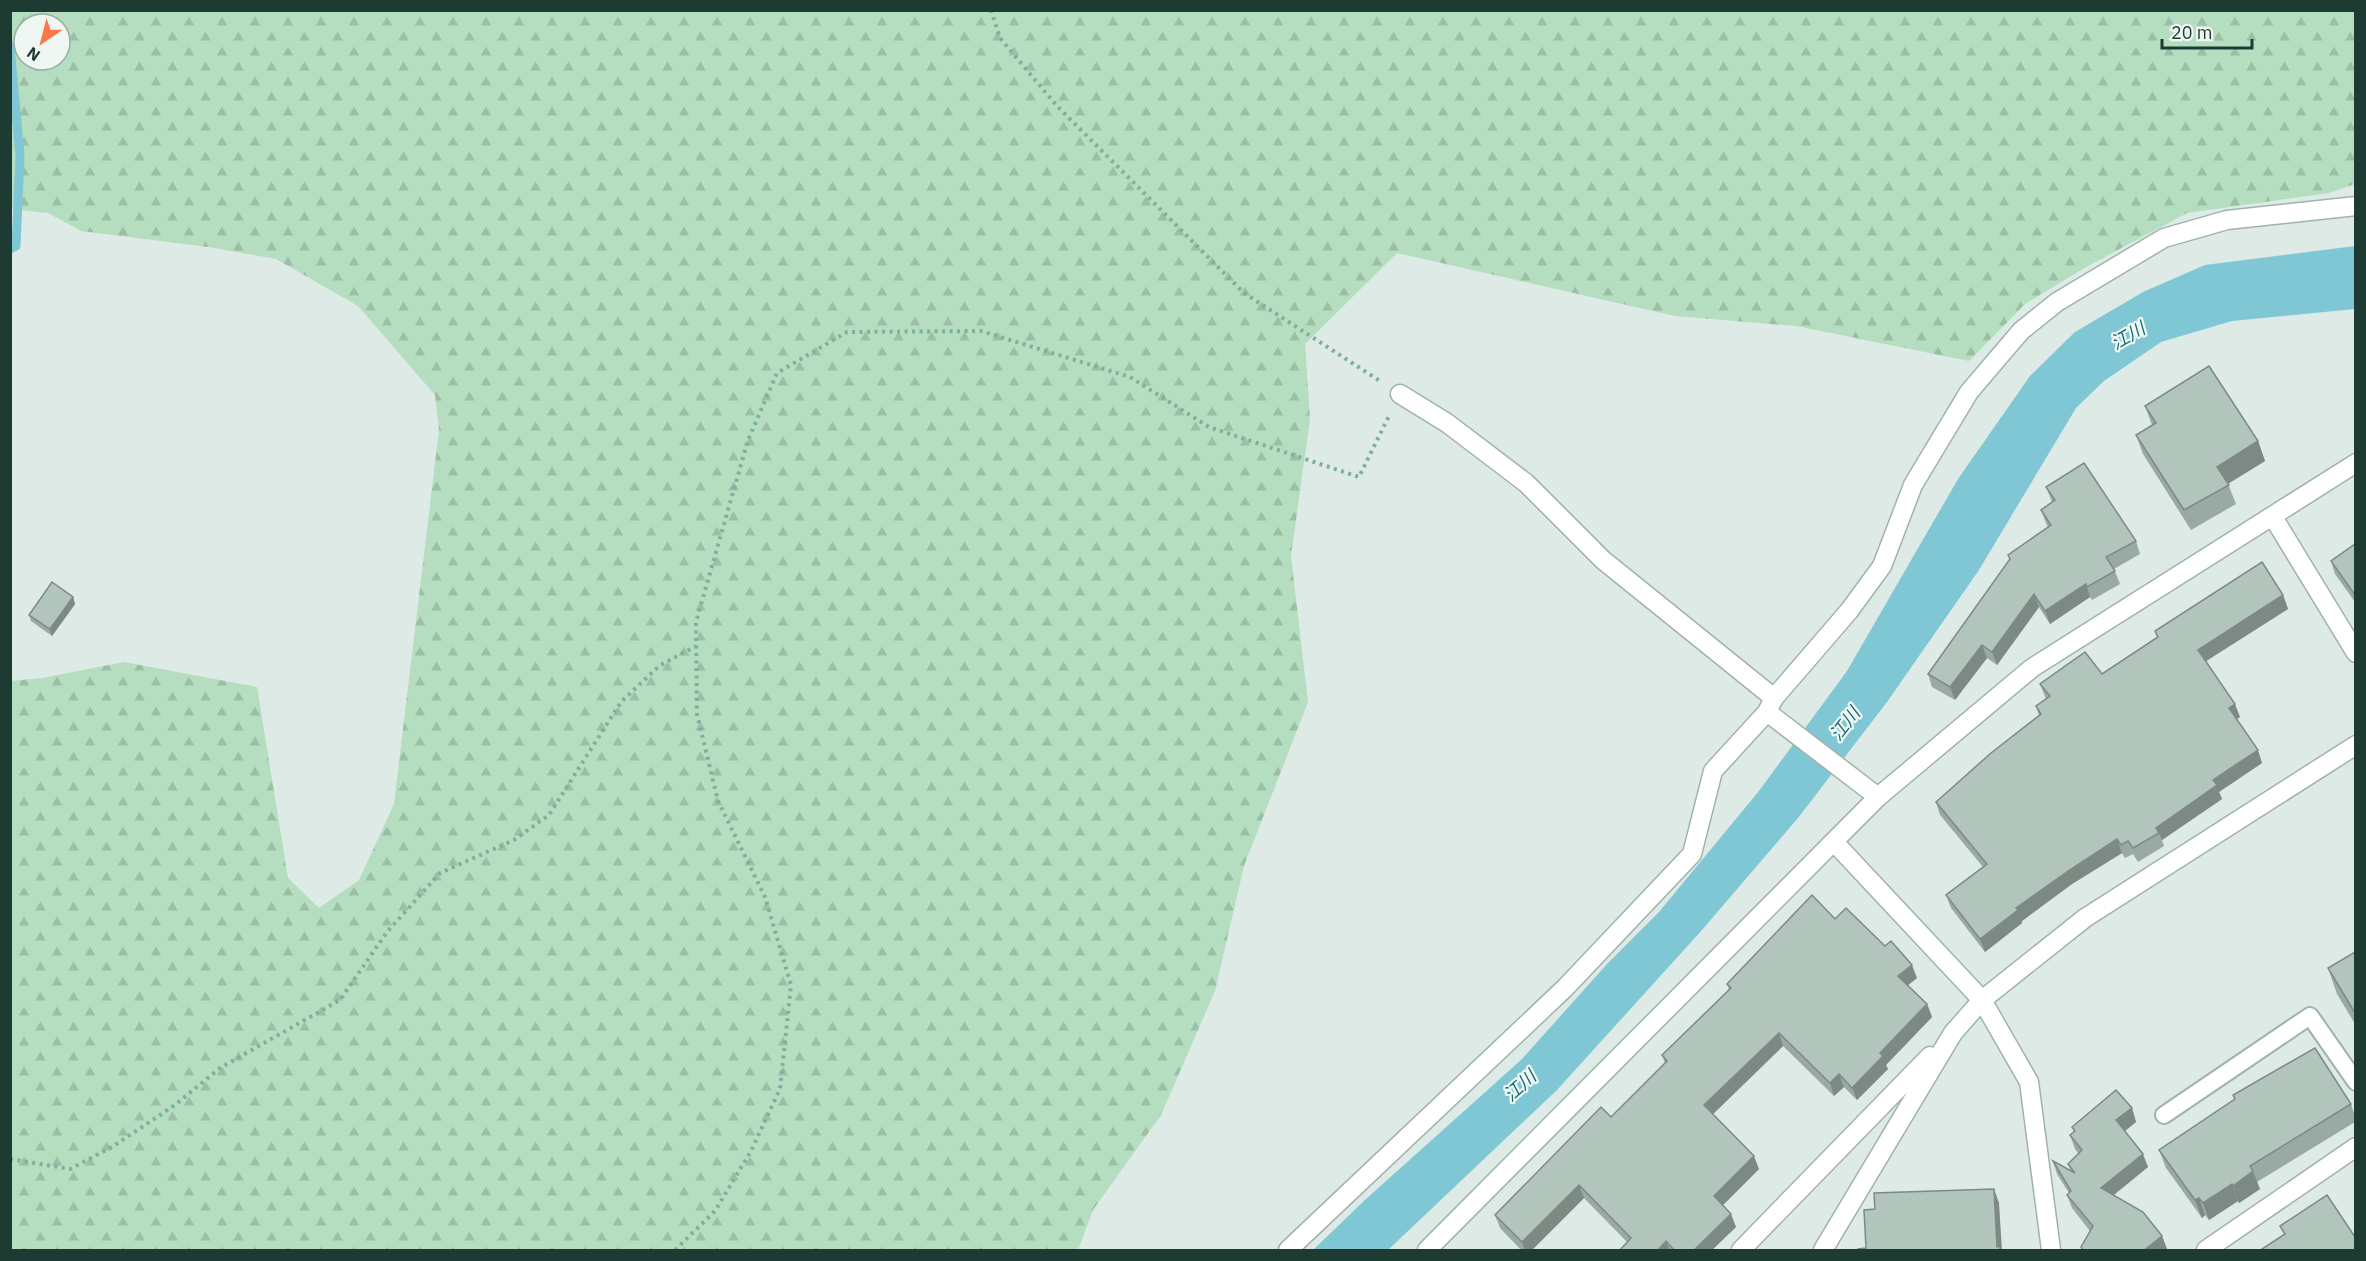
<svg xmlns="http://www.w3.org/2000/svg" width="2366" height="1261" font-family="'IBM Plex Sans','Noto Sans JP',sans-serif">
<style>
.forest{fill:url(#forest-firs);fill-rule:evenodd}
.water{fill:#80c7d5}
.lines{fill:none;stroke-linecap:round;stroke-linejoin:round}
.stream{stroke:#80c7d5;stroke-width:9}
.service-casing{stroke:#a0b2ac;stroke-width:20}
.minor-casing{stroke:#a0b2ac;stroke-width:21}
.path{stroke:#7bb0a0;stroke-width:4;stroke-dasharray:3 4.5;stroke-linecap:butt}
.service{stroke:#fff;stroke-width:16}
.minor{stroke:#fff;stroke-width:18}
.wall{fill:#99a9a3}
.shaded-wall{fill:#7d8a84}
.building{fill:#b2c5bd;stroke:#7d8a84;stroke-width:1.5}
.labels{text-anchor:middle;stroke-width:4.5;stroke-linejoin:round;paint-order:stroke}
.water-label{font-size:18px;font-style:italic;fill:#14687a;stroke:#eef7f2}
</style>
<defs>
<pattern id="forest-firs" width="22" height="20" patternUnits="userSpaceOnUse" patternTransform="scale(1.5)"><rect width="22" height="20" fill="#b4debf"/><path d="M5 1l3.5 6h-7zM16 11l3.5 6h-7z" fill="#9abfa5"/></pattern>
</defs>
<rect width="100%" height="100%" fill="#ddeae5"/>
<!-- forest -->
<path class="forest" d="M 11,10 L 2355,11 L 2355,184 L 2329,193 L 2187,213 L 2086,267 L 2025,304 L 1969,361 L 1796,326 L 1675,316 L 1397,253 L 1305,344 L 1310,419 L 1291,556 L 1308,702 L 1244,866 L 1215,991 L 1161,1115 L 1093,1210 L 1078,1250 L 11,1250 L 11,681 L 42,678 L 124,662 L 257,687 L 288,878 L 319,908 L 359,880 L 394,804 L 439,430 L 435,395 L 358,306 L 276,259 L 208,247 L 81,231 L 48,213 L 11,209 ZM 24,24 L 60,24 L 60,60 L 24,60 Z"/>
<!-- water -->
<path class="water" d="M 2355,246 L 2355,309 L 2232,321 L 2161,342 L 2104,381 L 2076,408 L 1979,570 L 1887,702 L 1798,818 L 1702,930 L 1557,1090 L 1388,1250 L 1313,1250 L 1366,1199 L 1521,1060 L 1608,963 L 1659,912 L 1759,791 L 1847,671 L 1958,479 L 2030,376 L 2075,332 L 2143,292 L 2205,265 Z"/>
<g class="lines">
<!-- stream -->
<path class="stream" d="M 10,46 L 20,156 L 16,246 L 10,249"/>
<defs>
<path id="service" d="M 2164,1115 L 2310,1016 L 2356,1082"/>
<g id="minor">
<path d="M 2273,517 L 2356,653"/>
<path d="M 1774,698 L 1849,611 L 1882,566 L 1913,485 L 1969,392 L 2021,331 L 2057,302 L 2164,238 L 2227,220 L 2356,206"/>
<path d="M 1767,712 L 1878,797"/>
<path d="M 1834,842 L 1982,1000 L 2029,1082 L 2051,1250"/>
<path d="M 1288,1250 L 1565,988 L 1692,854 L 1713,771 L 1767,712 L 1774,698 L 1603,560 L 1526,483 L 1447,423 L 1400,394"/>
<path d="M 1427,1250 L 1878,797 L 2032,668 L 2356,463"/>
<path d="M 1741,1250 L 1930,1056"/>
<path d="M 1823,1250 L 1953,1033 L 1982,1000 L 2085,918 L 2356,745"/>
<path d="M 2206,1250 L 2356,1147"/>
</g>
</defs>
<!-- service casing -->
<use href="#service" class="service-casing"/>
<!-- minor casing -->
<use href="#minor" class="minor-casing"/>
<!-- path -->
<g class="path">
<path d="M 991,10 L 1000,38 L 1057,106 L 1244,293 L 1380,381"/>
<path d="M 10,1159 L 70,1169 L 112,1147 L 175,1105 L 220,1068 L 340,1000 L 387,932 L 440,873 L 514,840 L 549,815 L 621,702 L 659,666 L 696,646"/>
<path d="M 675,1250 L 715,1211 L 751,1151 L 780,1089 L 791,985 L 765,897 L 718,801 L 697,714 L 696,622 L 748,440 L 777,373 L 847,332 L 981,331 L 1130,377 L 1209,427 L 1359,477 L 1390,414"/>
</g>
<!-- service -->
<use href="#service" class="service"/>
<!-- minor -->
<use href="#minor" class="minor"/>
</g>
<!-- wall -->
<g class="wall">
<path d="M 2145,406 L 2258,441 L 2265,461 L 2228,484 L 2236,504 L 2191,530 L 2143,454 L 2136,435 L 2152,425 Z"/>
<path d="M 2046,487 L 2136,541 L 2140,554 L 2114,569 L 2120,584 L 2092,600 L 2090,597 L 2050,624 L 2039,607 L 1997,665 L 1987,658 L 1955,700 L 1932,687 L 1928,674 L 2010,560 L 2008,555 L 2048,527 L 2046,523 L 2041,510 L 2052,502 Z"/>
<path d="M 2355,544 L 2355,602 L 2335,574 L 2331,561 Z"/>
<path d="M 2283,595 L 2288,609 L 2206,661 L 2240,717 L 2236,719 L 2262,763 L 2219,792 L 2222,799 L 2162,840 L 2164,846 L 2138,862 L 2133,854 L 2125,858 L 2122,853 L 2072,884 L 2022,921 L 2022,923 L 1985,952 L 1951,908 L 1946,895 L 1983,867 L 1940,815 L 1936,802 L 2039,716 L 2036,706 L 2046,699 L 2040,684 L 2102,674 L 2157,637 L 2155,631 Z"/>
<path d="M 73,597 L 75,604 L 52,636 L 31,621 L 29,615 Z"/>
<path d="M 1835,919 L 1917,978 L 1908,985 L 1927,1004 L 1932,1017 L 1886,1065 L 1888,1069 L 1857,1100 L 1844,1087 L 1834,1096 L 1783,1046 L 1713,1114 L 1759,1169 L 1723,1205 L 1736,1227 L 1711,1251 L 1619,1251 L 1627,1242 L 1584,1198 L 1531,1251 L 1522,1251 L 1500,1228 L 1495,1215 L 1611,1117 L 1665,1063 L 1662,1055 L 1729,990 L 1727,984 Z"/>
<path d="M 2355,952 L 2355,1024 L 2337,994 L 2328,968 Z"/>
<path d="M 2233,1095 L 2351,1104 L 2355,1116 L 2355,1122 L 2257,1182 L 2260,1189 L 2239,1203 L 2238,1201 L 2209,1220 L 2205,1215 L 2202,1218 L 2166,1168 L 2159,1150 L 2234,1099 Z"/>
<path d="M 2132,1108 L 2136,1122 L 2125,1131 L 2148,1167 L 2114,1195 L 2162,1236 L 2167,1249 L 2165,1251 L 2082,1251 L 2081,1247 L 2090,1231 L 2072,1208 L 2067,1195 L 2069,1193 L 2057,1174 L 2053,1161 L 2071,1171 L 2068,1164 L 2079,1154 L 2075,1149 L 2070,1135 L 2074,1132 L 2072,1127 Z"/>
</g>
<!-- shaded-wall -->
<g class="shaded-wall">
<path d="M 2258,441 L 2265,461 L 2224,486 L 2217,467 Z"/>
<path d="M 2086,584 L 2090,597 L 2050,624 L 2045,611 Z"/>
<path d="M 2034,594 L 2039,607 L 1997,665 L 1992,652 Z"/>
<path d="M 2283,595 L 2288,609 L 2203,663 L 2198,650 Z"/>
<path d="M 73,597 L 75,604 L 52,636 L 50,629 Z"/>
<path d="M 1982,645 L 1987,658 L 1955,700 L 1950,687 Z"/>
<path d="M 2235,704 L 2240,717 L 2233,722 L 2229,708 Z"/>
<path d="M 2258,750 L 2262,763 L 2219,792 L 2222,799 L 2162,840 L 2159,833 L 2156,828 L 2213,780 Z"/>
<path d="M 2117,839 L 2122,853 L 2072,884 L 2022,921 L 2022,923 L 1985,952 L 1980,939 L 2016,908 L 2068,871 Z"/>
<path d="M 1912,965 L 1917,978 L 1903,989 L 1898,976 Z"/>
<path d="M 1927,1004 L 1932,1017 L 1886,1065 L 1888,1069 L 1857,1100 L 1852,1088 L 1880,1053 Z"/>
<path d="M 1779,1033 L 1783,1046 L 1709,1118 L 1704,1105 Z"/>
<path d="M 1839,1074 L 1844,1087 L 1834,1096 L 1830,1083 Z"/>
<path d="M 2132,1108 L 2136,1122 L 2121,1134 L 2116,1120 Z"/>
<path d="M 2143,1154 L 2148,1167 L 2106,1201 L 2101,1188 Z"/>
<path d="M 1754,1156 L 1759,1169 L 1719,1209 L 1714,1196 Z"/>
<path d="M 2253,1171 L 2260,1189 L 2239,1203 L 2233,1186 Z"/>
<path d="M 2232,1184 L 2238,1201 L 2209,1220 L 2203,1203 Z"/>
<path d="M 1579,1185 L 1584,1198 L 1531,1251 L 1525,1251 L 1522,1242 Z"/>
<path d="M 1994,1189 L 1999,1203 L 2002,1251 L 1998,1251 L 1997,1247 Z"/>
<path d="M 2199,1198 L 2205,1215 L 2202,1218 L 2195,1200 Z"/>
<path d="M 1731,1214 L 1736,1227 L 1711,1251 L 1693,1251 Z"/>
<path d="M 2162,1236 L 2167,1249 L 2165,1251 L 2143,1251 Z"/>
<path d="M 1666,1241 L 1670,1251 L 1657,1251 Z"/>
</g>
<!-- building -->
<g class="building">
<path d="M 2209,366 L 2258,441 L 2217,467 L 2229,485 L 2184,510 L 2136,435 L 2156,423 L 2145,406 Z"/>
<path d="M 2084,463 L 2136,541 L 2106,557 L 2115,571 L 2087,587 L 2086,584 L 2045,611 L 2034,594 L 1992,652 L 1982,645 L 1950,687 L 1928,674 L 2010,559 L 2008,555 L 2051,525 L 2041,510 L 2055,500 L 2046,487 Z"/>
<path d="M 2355,544 L 2355,595 L 2331,561 Z"/>
<path d="M 2262,562 L 2283,595 L 2198,650 L 2235,704 L 2229,708 L 2258,750 L 2213,780 L 2217,785 L 2156,828 L 2159,833 L 2133,848 L 2128,841 L 2121,845 L 2117,839 L 2068,871 L 2016,908 L 2018,910 L 1980,939 L 1946,895 L 1987,864 L 1936,802 L 1991,753 L 2041,714 L 2036,706 L 2050,696 L 2040,684 L 2085,652 L 2102,674 L 2158,637 L 2155,631 Z"/>
<path d="M 52,582 L 73,597 L 50,629 L 29,615 Z"/>
<path d="M 1812,895 L 1835,919 L 1846,908 L 1885,946 L 1891,941 L 1912,965 L 1898,976 L 1927,1004 L 1880,1053 L 1883,1056 L 1852,1088 L 1839,1074 L 1830,1083 L 1779,1033 L 1704,1105 L 1754,1156 L 1714,1196 L 1731,1214 L 1693,1251 L 1675,1251 L 1666,1241 L 1657,1251 L 1619,1251 L 1631,1238 L 1579,1185 L 1522,1242 L 1495,1215 L 1601,1107 L 1611,1117 L 1667,1061 L 1662,1055 L 1731,988 L 1727,984 Z"/>
<path d="M 2355,952 L 2355,1013 L 2328,968 Z"/>
<path d="M 2315,1048 L 2351,1104 L 2250,1166 L 2253,1171 L 2233,1186 L 2232,1184 L 2203,1203 L 2199,1198 L 2195,1200 L 2159,1150 L 2235,1099 L 2233,1095 Z"/>
<path d="M 2116,1090 L 2132,1108 L 2116,1120 L 2143,1154 L 2101,1188 L 2143,1212 L 2162,1236 L 2143,1251 L 2084,1251 L 2081,1247 L 2093,1226 L 2067,1195 L 2071,1191 L 2053,1161 L 2075,1173 L 2068,1164 L 2082,1150 L 2070,1135 L 2075,1131 L 2072,1127 Z"/>
<path d="M 1994,1189 L 1997,1247 L 2000,1246 L 2000,1251 L 1858,1251 L 1858,1249 L 1866,1248 L 1864,1210 L 1875,1209 L 1874,1193 Z"/>
<path d="M 2327,1195 L 2355,1237 L 2355,1251 L 2259,1251 L 2285,1234 L 2280,1226 Z"/>
</g>
<g class="labels">
<!-- water labels -->
<g class="water-label">
<text transform="translate(2128 336) rotate(-30)" y="6">江川</text>
<text transform="translate(1845 724) rotate(-52)" y="6">江川</text>
<text transform="translate(1520 1086) rotate(-42)" y="6">江川</text>
</g>
</g>
<!-- border -->
<rect width="2366" height="1261" fill="none" stroke="#1e3b33" stroke-width="24"/>
<!-- north arrow -->
<g transform="translate(42 42) rotate(215)"><circle r="28" fill="#eef7f2" stroke="#9baca6" stroke-width="1.5"/>
<path d="M0-4.5L10 22L0 15L-10 22Z" fill="#fc7749"/>
<text y="-9" font-size="16" font-weight="bold" text-anchor="middle" fill="#1e3b33">N</text>
</g>
<!-- scale -->
<path d="M2162 39v9h90v-9" fill="none" stroke="#1e3b33" stroke-width="3"/>
<text x="2171" y="39" font-size="18" fill="#1e3b33" stroke="#eef7f2" stroke-width="4.5" paint-order="stroke">20 m</text>
</svg>
